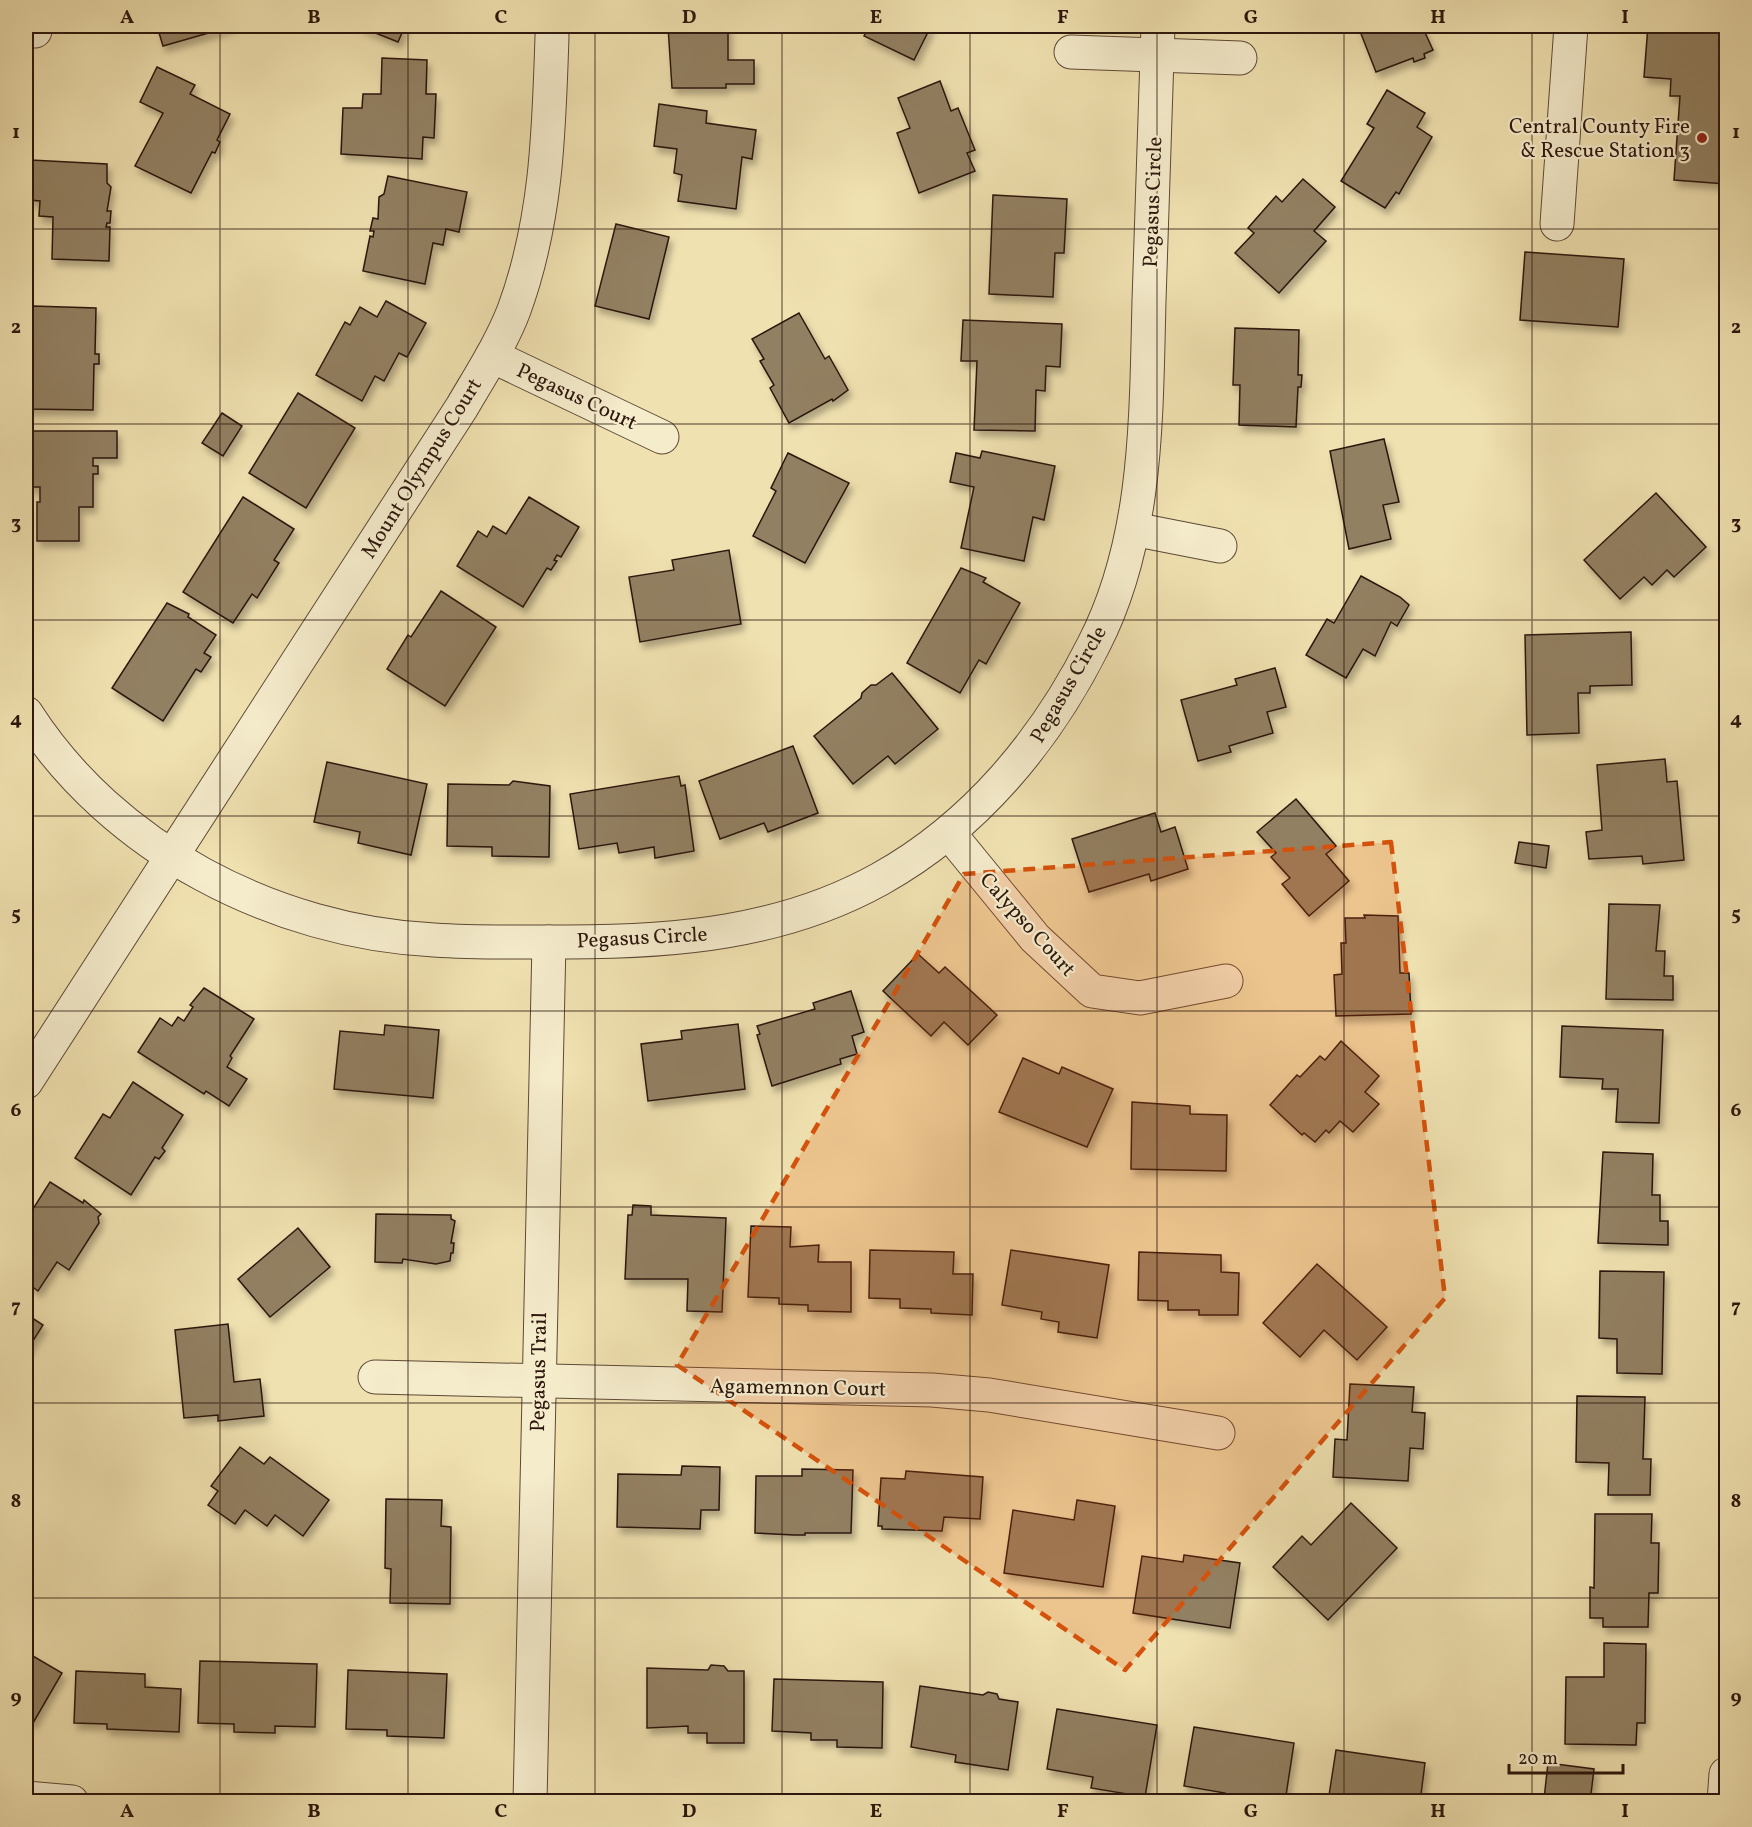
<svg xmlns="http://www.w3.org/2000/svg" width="1752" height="1827" font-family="Vollkorn,serif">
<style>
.building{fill:#928062;stroke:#2c160d;stroke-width:1.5;filter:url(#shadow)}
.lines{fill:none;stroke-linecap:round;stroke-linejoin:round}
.minor-casing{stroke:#5d4936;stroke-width:35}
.minor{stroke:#f5eccc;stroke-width:33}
.marked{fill:#d5520c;fill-opacity:0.2;stroke:#d5520c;stroke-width:4.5;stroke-dasharray:12 8;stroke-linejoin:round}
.grid{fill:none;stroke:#2c160d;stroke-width:1.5;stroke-opacity:0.55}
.poi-dot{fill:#8f2418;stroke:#f5eccc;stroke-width:2}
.labels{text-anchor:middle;stroke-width:4.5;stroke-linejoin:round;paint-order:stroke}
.poi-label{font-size:21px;fill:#2c160d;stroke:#f5eccc;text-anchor:end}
.street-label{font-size:21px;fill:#2c160d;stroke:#f5eccc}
.neatline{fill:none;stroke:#2c160d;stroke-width:2}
.grid-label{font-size:20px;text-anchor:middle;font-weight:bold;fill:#2c160d}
</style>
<defs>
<filter id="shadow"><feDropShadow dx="3.5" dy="6" stdDeviation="3" flood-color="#0004"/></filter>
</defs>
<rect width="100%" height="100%" fill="#f0e1b0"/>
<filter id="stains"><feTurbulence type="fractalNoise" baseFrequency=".00333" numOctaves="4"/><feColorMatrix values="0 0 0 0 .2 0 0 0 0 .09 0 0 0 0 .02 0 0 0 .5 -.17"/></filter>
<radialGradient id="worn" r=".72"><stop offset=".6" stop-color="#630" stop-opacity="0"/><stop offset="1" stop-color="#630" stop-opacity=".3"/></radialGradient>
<!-- building -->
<g class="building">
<path d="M 157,26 L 233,26 L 163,46 Z"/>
<path d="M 358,26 L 405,26 L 398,42 Z"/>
<path d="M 668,26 L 728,26 L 728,60 L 754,60 L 754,84 L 726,84 L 726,88 L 672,88 Z"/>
<path d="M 869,26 L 931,26 L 914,60 L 864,36 Z"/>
<path d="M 1358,26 L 1422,26 L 1433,50 L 1424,54 L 1425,58 L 1414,62 L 1413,58 L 1376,72 Z"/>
<path d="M 1648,26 L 1726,26 L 1726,184 L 1674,180 L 1680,96 L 1670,96 L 1671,79 L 1644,77 Z"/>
<path d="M 382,58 L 427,60 L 426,94 L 436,94 L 434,138 L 423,137 L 422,159 L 341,154 L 343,108 L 362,108 L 363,94 L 381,94 Z"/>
<path d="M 157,67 L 195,85 L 190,94 L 230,114 L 217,140 L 220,142 L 215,153 L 212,152 L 191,193 L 135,166 L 163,113 L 140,102 Z"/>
<path d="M 940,81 L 951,111 L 958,108 L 975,150 L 967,153 L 975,171 L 919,193 L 897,133 L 910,128 L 898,98 Z"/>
<path d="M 1387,90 L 1425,113 L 1417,127 L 1432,137 L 1399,194 L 1396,192 L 1385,208 L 1341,181 L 1374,128 L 1367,124 Z"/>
<path d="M 659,104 L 707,111 L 706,123 L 756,130 L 752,159 L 742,157 L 736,209 L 678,201 L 682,175 L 674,173 L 677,149 L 654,146 Z"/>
<path d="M 30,160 L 107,164 L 107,183 L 111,187 L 107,211 L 111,211 L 110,223 L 107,223 L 106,227 L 110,227 L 109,261 L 52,259 L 53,217 L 39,216 L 40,201 L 29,200 Z"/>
<path d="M 388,176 L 467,192 L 459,232 L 446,229 L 443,245 L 433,243 L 425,284 L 363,271 L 370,236 L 373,237 L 374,231 L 370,231 L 373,218 L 378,219 L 379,197 L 384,194 Z"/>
<path d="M 1303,179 L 1335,207 L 1314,231 L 1326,241 L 1279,293 L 1235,253 L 1254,233 L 1248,228 L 1276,196 L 1282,202 Z"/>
<path d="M 993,195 L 1067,199 L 1064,253 L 1055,253 L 1053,297 L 989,294 Z"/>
<path d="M 616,224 L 669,237 L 649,319 L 595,306 Z"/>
<path d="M 1525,252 L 1624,259 L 1618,327 L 1520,320 Z"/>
<path d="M 386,301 L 426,323 L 407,357 L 399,353 L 384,381 L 375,376 L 362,401 L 316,375 L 345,322 L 350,325 L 360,307 L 377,317 Z"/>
<path d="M 32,306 L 96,308 L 95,354 L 99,354 L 99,364 L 94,364 L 93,410 L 26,409 L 26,368 L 30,368 Z"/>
<path d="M 799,313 L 825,359 L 829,356 L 848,390 L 833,401 L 832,399 L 789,423 L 770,388 L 774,385 L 760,361 L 764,359 L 752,339 Z"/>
<path d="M 963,320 L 1062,324 L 1060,367 L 1046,366 L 1045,391 L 1036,390 L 1035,431 L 974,430 L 977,361 L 961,361 Z"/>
<path d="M 1235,328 L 1299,330 L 1298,375 L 1302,375 L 1301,387 L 1298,387 L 1296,427 L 1239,425 L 1240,385 L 1233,385 Z"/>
<path d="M 298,393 L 355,428 L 306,508 L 249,473 Z"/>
<path d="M 222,413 L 242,426 L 223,456 L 202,443 Z"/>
<path d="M 29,431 L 117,431 L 117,458 L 93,458 L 93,466 L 98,466 L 98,474 L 93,474 L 93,507 L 79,507 L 79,541 L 37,541 L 37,502 L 40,502 L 40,487 L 29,487 Z"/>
<path d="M 1384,439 L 1399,502 L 1383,505 L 1391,539 L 1349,549 L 1330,451 Z"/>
<path d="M 982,451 L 1055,466 L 1044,520 L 1033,517 L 1024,561 L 961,548 L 974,487 L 950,482 L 956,453 L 980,458 Z"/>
<path d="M 788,453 L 849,483 L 805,563 L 753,536 L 776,491 L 771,488 Z"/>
<path d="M 1656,493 L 1706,547 L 1674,577 L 1667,570 L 1652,585 L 1644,577 L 1620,599 L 1584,560 Z"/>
<path d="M 243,497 L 294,529 L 274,560 L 279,563 L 257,598 L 252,594 L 233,623 L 183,592 Z"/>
<path d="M 529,497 L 579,527 L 561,557 L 557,555 L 554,560 L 557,561 L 551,570 L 547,568 L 523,607 L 457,566 L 478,531 L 487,537 L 493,526 L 506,534 Z"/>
<path d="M 729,550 L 741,624 L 640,642 L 629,577 L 674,570 L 672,560 Z"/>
<path d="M 961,568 L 986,578 L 983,582 L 1020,603 L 986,664 L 979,660 L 960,693 L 907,663 Z"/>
<path d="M 1361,576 L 1400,597 L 1409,605 L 1397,626 L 1391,622 L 1375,656 L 1363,649 L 1346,678 L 1306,655 L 1327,619 L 1334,623 Z"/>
<path d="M 441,591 L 496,627 L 445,706 L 387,669 L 408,635 L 411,637 Z"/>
<path d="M 167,603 L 189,614 L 188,617 L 216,635 L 204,653 L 211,657 L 201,672 L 196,669 L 163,721 L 112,688 Z"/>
<path d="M 1631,632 L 1632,685 L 1590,686 L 1590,693 L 1578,693 L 1579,733 L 1527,735 L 1525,635 Z"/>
<path d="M 1275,668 L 1286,707 L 1267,712 L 1273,733 L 1229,746 L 1231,752 L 1198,761 L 1181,700 L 1237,685 L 1235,679 Z"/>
<path d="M 892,673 L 938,729 L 895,764 L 888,756 L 853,784 L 814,736 L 861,698 L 862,693 L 871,685 L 876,685 Z"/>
<path d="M 793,746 L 818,813 L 768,832 L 764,823 L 720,839 L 699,781 Z"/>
<path d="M 1665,759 L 1667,782 L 1677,781 L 1684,860 L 1643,864 L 1642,856 L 1589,859 L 1586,832 L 1602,830 L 1597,765 Z"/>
<path d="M 327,762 L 427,784 L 411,855 L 358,843 L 360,832 L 314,822 Z"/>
<path d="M 679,776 L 681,786 L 685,785 L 694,851 L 655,858 L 654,847 L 619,853 L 617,843 L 579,849 L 570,794 Z"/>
<path d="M 513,781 L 550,786 L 549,857 L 492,856 L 492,847 L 447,846 L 448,784 L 509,785 Z"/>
<path d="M 1296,799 L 1336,846 L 1326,854 L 1349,881 L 1309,916 L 1282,884 L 1290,878 L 1271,857 L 1276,853 L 1257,832 Z"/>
<path d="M 1155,813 L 1161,832 L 1175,827 L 1188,869 L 1151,881 L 1149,874 L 1089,892 L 1072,839 Z"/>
<path d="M 1519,842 L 1549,846 L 1546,868 L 1515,863 Z"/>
<path d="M 1609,904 L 1660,905 L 1656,951 L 1665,951 L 1664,976 L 1673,976 L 1673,1000 L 1606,999 Z"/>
<path d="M 1364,915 L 1398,916 L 1400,973 L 1409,973 L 1411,1014 L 1336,1016 L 1334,975 L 1342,974 L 1341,943 L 1346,943 L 1345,918 L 1365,918 Z"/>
<path d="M 918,954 L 939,973 L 945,967 L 997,1015 L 968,1045 L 944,1022 L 931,1036 L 883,991 Z"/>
<path d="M 204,988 L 254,1019 L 230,1056 L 232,1058 L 227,1067 L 247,1079 L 229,1106 L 206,1091 L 204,1094 L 138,1052 L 160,1018 L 172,1026 L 178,1017 L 184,1021 L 193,1007 L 190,1005 Z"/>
<path d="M 851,991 L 864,1032 L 852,1036 L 857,1054 L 840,1059 L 841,1064 L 772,1086 L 757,1035 L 760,1034 L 757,1026 L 815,1009 L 813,1003 Z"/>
<path d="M 738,1024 L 745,1089 L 648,1101 L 641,1044 L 682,1039 L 681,1031 Z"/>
<path d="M 385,1025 L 439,1030 L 433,1098 L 334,1089 L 340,1031 L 384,1035 Z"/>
<path d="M 1562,1026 L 1663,1030 L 1659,1123 L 1616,1122 L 1618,1089 L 1602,1089 L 1603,1079 L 1560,1077 Z"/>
<path d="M 1341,1041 L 1379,1076 L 1365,1092 L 1379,1104 L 1353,1132 L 1340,1121 L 1329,1133 L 1326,1130 L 1315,1142 L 1304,1133 L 1302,1135 L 1270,1105 L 1297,1075 L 1300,1077 L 1320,1056 L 1325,1060 Z"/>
<path d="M 1023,1058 L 1059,1074 L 1062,1067 L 1113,1089 L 1087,1147 L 999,1112 Z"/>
<path d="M 133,1082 L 183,1115 L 162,1148 L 165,1151 L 159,1159 L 155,1157 L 131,1195 L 75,1158 L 103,1114 L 110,1118 Z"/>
<path d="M 1132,1102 L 1190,1106 L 1190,1114 L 1227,1115 L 1226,1171 L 1131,1169 Z"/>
<path d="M 1603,1152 L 1653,1154 L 1652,1195 L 1660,1195 L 1660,1221 L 1668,1221 L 1668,1245 L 1598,1243 Z"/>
<path d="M 50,1182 L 83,1203 L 84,1200 L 101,1214 L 98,1217 L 99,1223 L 69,1270 L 57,1262 L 38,1291 L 26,1282 L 26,1220 Z"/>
<path d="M 633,1205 L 651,1206 L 651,1215 L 726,1218 L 722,1312 L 687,1311 L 688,1279 L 625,1279 L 628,1215 L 632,1215 Z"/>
<path d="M 376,1214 L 451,1215 L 451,1219 L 455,1221 L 451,1243 L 454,1243 L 453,1253 L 451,1253 L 450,1261 L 436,1264 L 403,1259 L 402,1263 L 375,1262 Z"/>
<path d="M 751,1226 L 791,1227 L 790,1247 L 819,1245 L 818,1262 L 851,1262 L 851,1312 L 808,1311 L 808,1305 L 779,1304 L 779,1298 L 748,1297 Z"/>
<path d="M 298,1228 L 330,1267 L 270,1317 L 238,1279 Z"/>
<path d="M 870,1250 L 954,1252 L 953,1274 L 973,1274 L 972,1315 L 931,1313 L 931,1309 L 900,1308 L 900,1299 L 869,1298 Z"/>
<path d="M 1011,1250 L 1109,1265 L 1097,1338 L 1058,1332 L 1059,1322 L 1041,1319 L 1042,1312 L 1002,1305 Z"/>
<path d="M 1139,1252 L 1221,1255 L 1221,1272 L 1239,1273 L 1238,1315 L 1199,1315 L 1199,1310 L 1168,1310 L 1168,1301 L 1138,1300 Z"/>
<path d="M 1317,1264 L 1387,1327 L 1357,1360 L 1324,1330 L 1300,1357 L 1263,1323 Z"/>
<path d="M 1600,1271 L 1664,1272 L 1662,1374 L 1617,1373 L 1617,1339 L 1599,1338 Z"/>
<path d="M 26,1314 L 43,1325 L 26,1352 Z"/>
<path d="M 228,1324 L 234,1382 L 260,1379 L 264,1416 L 218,1421 L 218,1415 L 184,1418 L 175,1330 Z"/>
<path d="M 1350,1384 L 1414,1387 L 1412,1412 L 1425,1413 L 1423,1449 L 1410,1448 L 1408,1481 L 1333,1477 L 1335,1439 L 1347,1440 Z"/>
<path d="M 1577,1396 L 1645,1397 L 1643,1459 L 1651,1459 L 1650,1495 L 1608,1495 L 1609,1463 L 1576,1462 Z"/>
<path d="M 240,1447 L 264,1464 L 270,1457 L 329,1500 L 303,1536 L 275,1515 L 267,1526 L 245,1510 L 235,1524 L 208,1505 L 218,1491 L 211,1486 Z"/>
<path d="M 682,1466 L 720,1467 L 719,1510 L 701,1510 L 700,1529 L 617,1527 L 618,1474 L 681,1475 Z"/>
<path d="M 802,1469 L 853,1470 L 851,1533 L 805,1533 L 805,1535 L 794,1535 L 755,1533 L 756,1476 L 802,1476 Z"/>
<path d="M 906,1471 L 983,1477 L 980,1519 L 944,1517 L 942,1531 L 882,1529 L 882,1526 L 878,1526 L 881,1478 L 905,1479 Z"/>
<path d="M 386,1499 L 442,1500 L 441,1526 L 451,1527 L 450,1604 L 390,1603 L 391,1569 L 385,1568 Z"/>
<path d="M 1077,1500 L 1115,1506 L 1103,1587 L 1004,1573 L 1013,1510 L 1074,1520 Z"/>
<path d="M 1351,1503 L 1397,1548 L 1328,1620 L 1273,1567 L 1302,1536 L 1311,1545 Z"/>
<path d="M 1595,1514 L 1652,1514 L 1651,1543 L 1659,1543 L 1658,1593 L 1649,1593 L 1648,1627 L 1603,1627 L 1603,1618 L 1590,1618 L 1590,1587 L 1594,1588 Z"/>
<path d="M 1184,1555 L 1240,1563 L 1230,1628 L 1133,1613 L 1142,1556 L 1183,1562 Z"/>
<path d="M 1604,1643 L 1646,1644 L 1645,1723 L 1637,1723 L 1636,1745 L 1565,1744 L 1566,1677 L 1604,1677 Z"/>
<path d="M 26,1652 L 62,1673 L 33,1723 L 28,1719 L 26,1721 Z"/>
<path d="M 200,1661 L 317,1664 L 315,1727 L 275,1726 L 275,1733 L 234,1732 L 234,1724 L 198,1723 Z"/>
<path d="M 711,1665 L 724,1666 L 728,1671 L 744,1671 L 744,1743 L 707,1743 L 707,1733 L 688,1733 L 688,1726 L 647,1728 L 647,1668 L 708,1670 Z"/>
<path d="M 348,1670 L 447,1674 L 444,1738 L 387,1736 L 387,1730 L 346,1729 Z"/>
<path d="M 76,1671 L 145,1674 L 145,1687 L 181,1689 L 179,1732 L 107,1729 L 107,1724 L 74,1723 Z"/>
<path d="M 774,1679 L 883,1682 L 882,1748 L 837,1747 L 837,1740 L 811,1740 L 811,1733 L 772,1731 Z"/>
<path d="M 920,1686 L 983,1695 L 988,1692 L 997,1694 L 999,1699 L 1018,1702 L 1008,1770 L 955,1762 L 956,1755 L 911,1747 Z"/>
<path d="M 1057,1709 L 1157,1725 L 1145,1797 L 1091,1788 L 1093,1777 L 1047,1769 Z"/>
<path d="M 1194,1727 L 1294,1743 L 1285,1802 L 1238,1802 L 1224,1799 L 1225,1793 L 1184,1786 Z"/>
<path d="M 1336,1750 L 1425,1763 L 1420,1802 L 1328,1802 Z"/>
<path d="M 1548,1763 L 1594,1769 L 1590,1802 L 1530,1802 L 1530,1797 L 1544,1799 Z"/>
</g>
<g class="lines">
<defs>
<g id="minor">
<path d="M 26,31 L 35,31"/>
<path d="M 1071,52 L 1240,58"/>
<path d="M 1557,224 L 1571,26"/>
<path d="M 492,356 L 662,437"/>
<path d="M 1133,529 L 1220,546"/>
<path d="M 26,713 C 113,849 275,932 434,940 C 478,943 523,942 567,942 C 675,942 783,933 880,879 C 975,826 1046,740 1094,644 C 1148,539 1146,417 1149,301 C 1152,209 1155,117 1158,26"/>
<path d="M 949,833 L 1035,938 L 1092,991 L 1140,998 L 1226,981"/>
<path d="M 26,1082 L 462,407 C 480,376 501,344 514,310 C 547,220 549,130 552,36"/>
<path d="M 375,1377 L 932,1390 L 989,1395 L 1218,1433"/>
<path d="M 26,1798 L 72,1802"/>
<path d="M 530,1802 L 549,942"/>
<path d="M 1724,1802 L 1726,1774"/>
</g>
</defs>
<!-- minor casing -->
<use href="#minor" class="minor-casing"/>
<!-- minor -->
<use href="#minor" class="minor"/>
</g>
<!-- marked area -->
<path class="marked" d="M 1391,842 L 1445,1298 L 1125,1670 L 677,1365 L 964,874 Z"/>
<!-- grid -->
<path class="grid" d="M 220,26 L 220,1802M 408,26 L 408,1802M 595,26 L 595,1802M 782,26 L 782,1802M 970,26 L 970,1802M 1157,26 L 1157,1802M 1344,26 L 1344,1802M 1532,26 L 1532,1802M 26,229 L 1726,229M 26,424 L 1726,424M 26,620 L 1726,620M 26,816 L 1726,816M 26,1011 L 1726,1011M 26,1207 L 1726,1207M 26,1403 L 1726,1403M 26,1598 L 1726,1598"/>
<!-- markers -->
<circle class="poi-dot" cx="1702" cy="138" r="6"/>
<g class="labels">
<!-- poi labels -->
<g class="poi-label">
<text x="1690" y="133">Central County Fire<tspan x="1690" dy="24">&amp; Rescue Station 3</tspan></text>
</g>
<!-- street labels -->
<g class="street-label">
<text transform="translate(1152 202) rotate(-88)" y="7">Pegasus Circle</text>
<text transform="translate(577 396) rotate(25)" y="7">Pegasus Court</text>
<text transform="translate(421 468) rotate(-58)" y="7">Mount Olympus Court</text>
<text transform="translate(1068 684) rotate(-60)" y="7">Pegasus Circle</text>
<text transform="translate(1028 924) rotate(48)" y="7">Calypso Court</text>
<text transform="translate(642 937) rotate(-3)" y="7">Pegasus Circle</text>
<text transform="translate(538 1372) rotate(-89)" y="7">Pegasus Trail</text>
<text transform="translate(798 1387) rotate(1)" y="7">Agamemnon Court</text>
</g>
</g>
<!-- margin -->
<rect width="1752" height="1827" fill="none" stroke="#f0e1b0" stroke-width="66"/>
<!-- scale -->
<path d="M1509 1764v9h114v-9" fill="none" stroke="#2c160d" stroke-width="3"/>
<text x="1518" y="1764" font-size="18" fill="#2c160d" stroke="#f5eccc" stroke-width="4.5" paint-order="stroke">20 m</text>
<rect x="33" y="33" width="1686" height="1761" class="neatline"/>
<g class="grid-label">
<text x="127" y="23">A</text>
<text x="314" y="23">B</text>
<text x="501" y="23">C</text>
<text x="689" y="23">D</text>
<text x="876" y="23">E</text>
<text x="1063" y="23">F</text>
<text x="1251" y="23">G</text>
<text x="1438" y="23">H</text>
<text x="1625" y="23">I</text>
<text x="16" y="138">1</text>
<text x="1736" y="138">1</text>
<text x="16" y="333">2</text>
<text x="1736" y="333">2</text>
<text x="16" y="529">3</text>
<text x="1736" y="529">3</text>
<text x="16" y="725">4</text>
<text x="1736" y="725">4</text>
<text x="16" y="920">5</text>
<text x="1736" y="920">5</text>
<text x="16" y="1116">6</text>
<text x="1736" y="1116">6</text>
<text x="16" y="1312">7</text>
<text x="1736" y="1312">7</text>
<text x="16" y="1507">8</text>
<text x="1736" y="1507">8</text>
<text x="16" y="1703">9</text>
<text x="1736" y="1703">9</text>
<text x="127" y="1817">A</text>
<text x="314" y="1817">B</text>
<text x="501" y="1817">C</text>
<text x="689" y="1817">D</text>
<text x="876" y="1817">E</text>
<text x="1063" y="1817">F</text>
<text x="1251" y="1817">G</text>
<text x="1438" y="1817">H</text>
<text x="1625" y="1817">I</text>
</g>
<rect width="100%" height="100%" filter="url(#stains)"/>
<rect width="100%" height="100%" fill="url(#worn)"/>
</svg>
